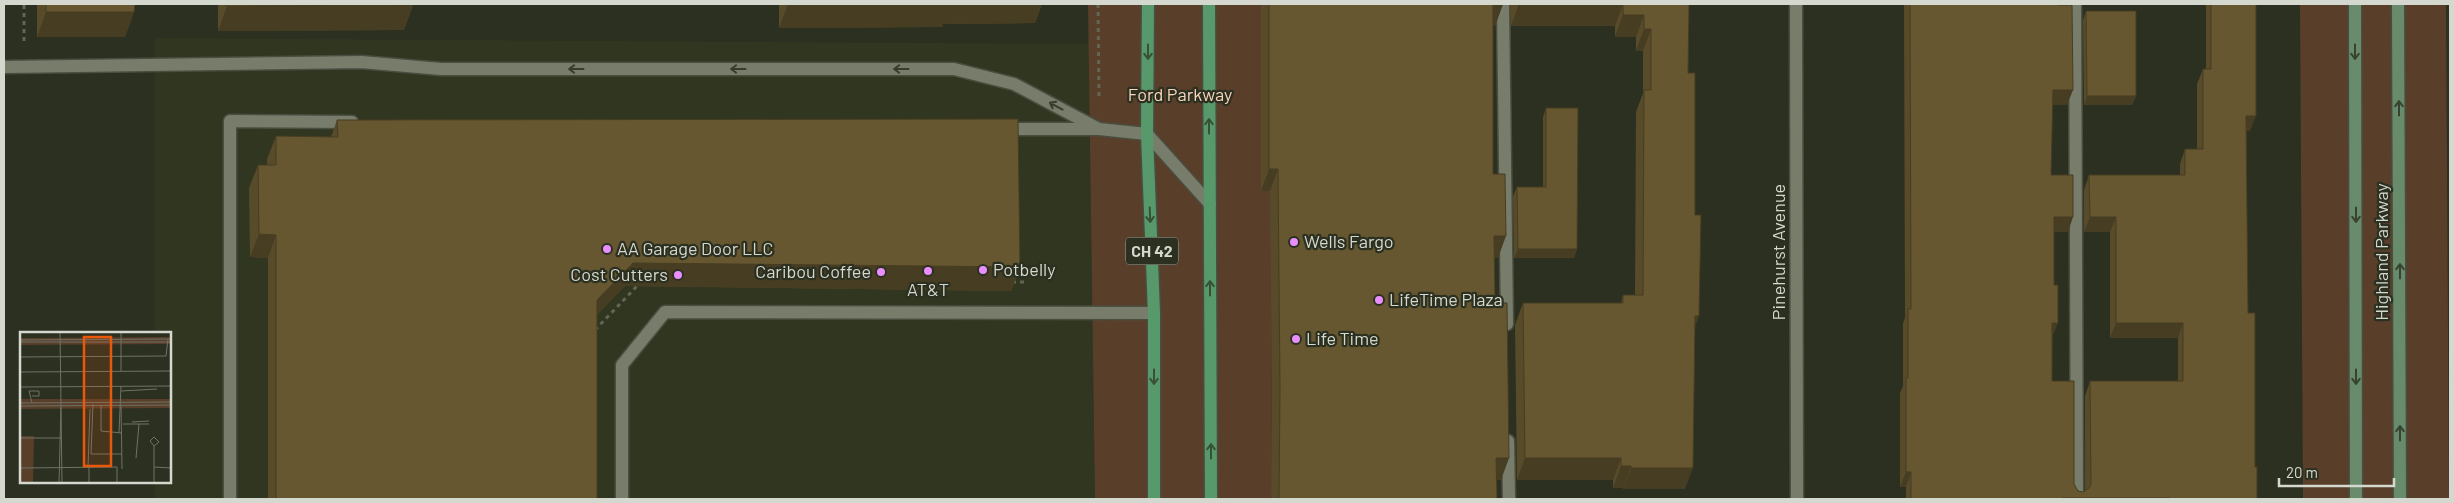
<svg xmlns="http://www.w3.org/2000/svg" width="2454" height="503" font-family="Barlow,sans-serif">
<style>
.built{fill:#30361f}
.green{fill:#593e2a}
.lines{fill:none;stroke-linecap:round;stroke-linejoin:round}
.lane-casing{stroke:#4a4e40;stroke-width:15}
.street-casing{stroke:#4a4e40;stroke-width:15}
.secondary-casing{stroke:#4a4e40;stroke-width:15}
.primary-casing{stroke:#4a4e40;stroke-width:15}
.path{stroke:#616657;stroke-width:3;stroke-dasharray:4 4;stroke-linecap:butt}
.lane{stroke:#787d6b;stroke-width:12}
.street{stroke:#787d6b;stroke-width:12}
.secondary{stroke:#688b6b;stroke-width:12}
.primary{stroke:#57996b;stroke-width:12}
.wall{fill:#584b29}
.shaded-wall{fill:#473d22}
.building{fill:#665730;stroke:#473d22}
.oneway{stroke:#385036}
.oneway2{stroke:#37422f}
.oneway3{stroke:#373c2b}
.poi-dot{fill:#e88eff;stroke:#2b3020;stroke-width:2}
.labels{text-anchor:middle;stroke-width:4.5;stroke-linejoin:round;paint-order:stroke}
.shield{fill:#2b3020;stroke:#a2a69a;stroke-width:1}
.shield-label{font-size:16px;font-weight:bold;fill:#d5d8ce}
.park-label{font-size:18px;fill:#fad5bb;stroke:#2b3020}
.poi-label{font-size:18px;fill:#d5d8ce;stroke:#2b3020;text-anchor:start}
.street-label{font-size:18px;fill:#d5d8ce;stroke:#2b3020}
.inset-road{fill:none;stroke:#6f7366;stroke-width:1}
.view{fill:#e8590c;fill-opacity:0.15;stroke:#e8590c;stroke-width:2.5}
.inset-edge{fill:none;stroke:#d5d8ce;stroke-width:2.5}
</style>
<rect width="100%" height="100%" fill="#2b3020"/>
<!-- built -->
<path class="built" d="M 155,38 L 1089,44 L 1095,499 L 155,499 L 155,482 L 170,482 L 170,333 L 155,333 Z"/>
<!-- green -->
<g class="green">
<path d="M 1088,4 L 1271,4 L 1272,499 L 1095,499 Z"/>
<path d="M 2300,4 L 2446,4 L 2449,499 L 2303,499 Z"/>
</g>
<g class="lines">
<defs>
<g id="lane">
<path d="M 1503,4 L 1507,324"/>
<path d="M 2075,4 L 2077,499"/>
<path d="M 4,67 L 361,62 L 441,69 L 954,69 L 1014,84 L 1097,128"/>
<path d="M 1002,129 L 1099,129 L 1147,134 L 1210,204"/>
<path d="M 1508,441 L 1509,499"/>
<path d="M 230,499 L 230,121 L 352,122"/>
<path d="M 622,499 L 622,365 L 665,312 L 1154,313"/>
</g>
<path id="street" d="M 1796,4 L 1797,499"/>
<g id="secondary">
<path d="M 2355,4 L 2356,499"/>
<path d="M 2398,4 L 2400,499"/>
</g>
<g id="primary">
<path d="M 1148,4 L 1147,134 L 1154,313 L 1154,499"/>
<path d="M 1209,4 L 1211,499"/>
</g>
</defs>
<!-- lane casing -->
<use href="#lane" class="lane-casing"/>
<!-- street casing -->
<use href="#street" class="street-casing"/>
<!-- secondary casing -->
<use href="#secondary" class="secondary-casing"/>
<!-- primary casing -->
<use href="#primary" class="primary-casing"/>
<!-- path -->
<g class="path">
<path d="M 1098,4 L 1099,98"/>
<path d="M 24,41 L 24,4"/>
<path d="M 1012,282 L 1028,282"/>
<path d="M 595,330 L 639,284"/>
</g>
<!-- lane -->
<use href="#lane" class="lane"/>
<!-- street -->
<use href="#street" class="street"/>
<!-- secondary -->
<use href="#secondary" class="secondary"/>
<!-- primary -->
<use href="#primary" class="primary"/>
</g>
<!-- wall -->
<g class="wall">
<path d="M 37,4 L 135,4 L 134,12 L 125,37 L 37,37 Z"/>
<path d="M 218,4 L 413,4 L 413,5 L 404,30 L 218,31 Z"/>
<path d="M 779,4 L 1042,4 L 1035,23 L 943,24 L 942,27 L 779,28 Z"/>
<path d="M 1261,4 L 1503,4 L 1495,26 L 1493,26 L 1493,174 L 1498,258 L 1494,258 L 1495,303 L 1501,480 L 1497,480 L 1497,499 L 1271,499 L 1272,411 L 1270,191 L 1261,191 Z"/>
<path d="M 1510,4 L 1689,4 L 1688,73 L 1695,328 L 1685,489 L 1623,489 L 1623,488 L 1613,488 L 1613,480 L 1517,480 L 1515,325 L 1523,303 L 1621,303 L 1623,295 L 1635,295 L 1636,112 L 1643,93 L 1643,51 L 1636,51 L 1636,37 L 1615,37 L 1615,26 L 1511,26 Z"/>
<path d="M 1904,4 L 2058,4 L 2067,105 L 2052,105 L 2051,175 L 2068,232 L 2054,232 L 2052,381 L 2074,484 L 2078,491 L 2083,492 L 2085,491 L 2085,396 L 2090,381 L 2178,381 L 2178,338 L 2110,338 L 2110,232 L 2084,232 L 2084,190 L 2089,175 L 2180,175 L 2180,164 L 2185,149 L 2197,149 L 2197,84 L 2203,69 L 2206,69 L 2206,4 L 2256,4 L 2250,131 L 2246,131 L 2248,313 L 2255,467 L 2257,499 L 1906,499 L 1906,487 L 1900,487 L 1900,393 L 1903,386 L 1903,324 L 1905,317 Z"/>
<path d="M 2086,11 L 2136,96 L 2132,105 L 2084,105 L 2083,20 Z"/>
<path d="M 1546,108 L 1577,249 L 1574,258 L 1514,258 L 1513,196 L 1517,187 L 1543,187 L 1543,117 Z"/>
<path d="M 337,120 L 1020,267 L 1011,291 L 625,286 L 597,315 L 597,499 L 268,499 L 268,258 L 250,257 L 249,188 L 258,165 L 267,165 L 267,159 L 276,136 L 331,137 Z"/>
</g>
<!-- shaded-wall -->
<g class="shaded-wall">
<path d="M 788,4 L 1042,4 L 1035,23 L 943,24 L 942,27 L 779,28 Z"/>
<path d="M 1493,4 L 1503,4 L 1495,26 L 1485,26 Z"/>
<path d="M 1519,4 L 1623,4 L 1615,26 L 1511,26 Z"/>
<path d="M 413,5 L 404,30 L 218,31 L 227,6 Z"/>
<path d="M 46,12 L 134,12 L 125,37 L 37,37 Z"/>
<path d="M 1623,15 L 1644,15 L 1636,37 L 1615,37 Z"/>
<path d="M 1644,29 L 1651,29 L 1643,51 L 1636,51 Z"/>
<path d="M 2053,90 L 2073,90 L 2067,105 L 2047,105 Z"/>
<path d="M 2087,96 L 2136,96 L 2132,105 L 2084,105 Z"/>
<path d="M 2246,116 L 2256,116 L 2250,131 L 2241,131 Z"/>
<path d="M 1269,169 L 1278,169 L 1270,191 L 1261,191 Z"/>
<path d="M 2054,217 L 2073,217 L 2068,232 L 2048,232 Z"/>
<path d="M 2090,217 L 2116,217 L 2110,232 L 2084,232 Z"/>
<path d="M 259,234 L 276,235 L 268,258 L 250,257 Z"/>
<path d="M 1494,236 L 1506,236 L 1498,258 L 1486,258 Z"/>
<path d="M 1518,249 L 1577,249 L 1574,258 L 1514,258 Z"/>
<path d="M 633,263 L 1020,267 L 1011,291 L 625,286 L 588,324 L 597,300 Z"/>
<path d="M 1695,316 L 1699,316 L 1691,338 Z"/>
<path d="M 2052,323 L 2058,323 L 2052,338 Z"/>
<path d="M 2116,323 L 2183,323 L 2178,338 L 2110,338 Z"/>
<path d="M 1496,458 L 1509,458 L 1501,480 L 1488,480 Z"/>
<path d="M 1525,458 L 1621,458 L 1613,480 L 1517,480 Z"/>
<path d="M 1621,466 L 1631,466 L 1623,488 L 1613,488 Z"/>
<path d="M 1631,468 L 1693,468 L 1685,489 L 1623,489 Z"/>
<path d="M 1906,472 L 1911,472 L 1906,487 L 1900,487 Z"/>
<path d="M 2062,498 L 2170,498 L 2169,499 L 2061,499 Z"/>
</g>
<!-- building -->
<g class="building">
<path d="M 46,4 L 135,4 L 134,12 L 46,12 Z"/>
<path d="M 227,4 L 413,4 L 413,5 L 227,6 Z"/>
<path d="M 1269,4 L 1503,4 L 1493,4 L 1493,174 L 1505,174 L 1506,236 L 1494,236 L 1495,303 L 1507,303 L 1509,458 L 1496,458 L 1497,499 L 1279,499 L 1280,389 L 1278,169 L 1269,169 Z"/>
<path d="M 1519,4 L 1689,4 L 1688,73 L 1695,73 L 1695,215 L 1701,215 L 1699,316 L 1695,316 L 1693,468 L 1631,468 L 1631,466 L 1621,466 L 1621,458 L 1525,458 L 1523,303 L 1623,303 L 1623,295 L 1643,295 L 1644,90 L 1651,90 L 1651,29 L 1644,29 L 1644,15 L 1623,15 L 1623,4 Z"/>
<path d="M 1910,4 L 2058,4 L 2058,5 L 2072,5 L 2073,90 L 2053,90 L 2051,175 L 2073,175 L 2073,217 L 2054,217 L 2054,285 L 2058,285 L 2058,323 L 2052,323 L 2052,381 L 2074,381 L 2074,484 L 2078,491 L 2083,492 L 2089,488 L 2091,484 L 2090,381 L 2183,381 L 2183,323 L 2116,323 L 2116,217 L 2090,217 L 2089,175 L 2185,175 L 2185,149 L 2203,149 L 2203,69 L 2211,69 L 2211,4 L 2256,4 L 2256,116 L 2246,116 L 2248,313 L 2255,313 L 2255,467 L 2257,467 L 2257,499 L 2170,499 L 2170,498 L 2062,498 L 2062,499 L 1911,499 L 1911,472 L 1906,472 L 1906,378 L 1908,378 L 1908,309 L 1911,309 Z"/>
<path d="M 2086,11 L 2136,11 L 2136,96 L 2087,96 Z"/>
<path d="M 1546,108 L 1578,108 L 1577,249 L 1518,249 L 1517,187 L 1546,187 Z"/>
<path d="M 1018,119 L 1020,267 L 633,263 L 597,300 L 597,499 L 276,499 L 276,235 L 259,234 L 258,165 L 276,165 L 276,136 L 338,137 L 337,120 Z"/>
</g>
<!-- one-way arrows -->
<defs><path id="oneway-shaft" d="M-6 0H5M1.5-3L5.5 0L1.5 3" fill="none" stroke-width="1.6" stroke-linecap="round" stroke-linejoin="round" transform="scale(1.25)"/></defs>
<g class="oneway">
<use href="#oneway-shaft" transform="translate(1148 52) rotate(90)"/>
<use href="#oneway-shaft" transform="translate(1209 126) rotate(-90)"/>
<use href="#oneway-shaft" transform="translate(1150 215) rotate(88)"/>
<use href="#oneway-shaft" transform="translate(1210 288) rotate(-90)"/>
<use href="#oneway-shaft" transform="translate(1154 377) rotate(90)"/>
<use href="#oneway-shaft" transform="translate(1211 451) rotate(-90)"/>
</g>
<g class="oneway2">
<use href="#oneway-shaft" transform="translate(2355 52) rotate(90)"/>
<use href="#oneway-shaft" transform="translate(2399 108) rotate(-90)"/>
<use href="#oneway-shaft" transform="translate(2356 215) rotate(90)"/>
<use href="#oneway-shaft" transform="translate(2400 271) rotate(-90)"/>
<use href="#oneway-shaft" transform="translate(2356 377) rotate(90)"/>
<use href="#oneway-shaft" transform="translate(2400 433) rotate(-90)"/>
</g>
<g class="oneway3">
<use href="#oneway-shaft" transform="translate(576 69) rotate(180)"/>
<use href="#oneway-shaft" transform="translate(738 69) rotate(180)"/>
<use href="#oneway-shaft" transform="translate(901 69) rotate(180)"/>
<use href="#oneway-shaft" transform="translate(1056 106) rotate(-152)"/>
</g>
<!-- markers -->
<g class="poi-dot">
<circle cx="1294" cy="242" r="5"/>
<circle cx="607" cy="249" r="5"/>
<circle cx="983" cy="270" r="5"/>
<circle cx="928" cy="271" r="5"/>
<circle cx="881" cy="272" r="5"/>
<circle cx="678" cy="275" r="5"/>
<circle cx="1379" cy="300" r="5"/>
<circle cx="1296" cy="339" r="5"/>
</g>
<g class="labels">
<!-- shield labels -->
<rect class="shield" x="1126" y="237.5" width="52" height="27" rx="4"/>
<g class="shield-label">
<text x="1152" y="257">CH 42</text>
</g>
<!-- park labels -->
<g class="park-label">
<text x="1180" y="101">Ford Parkway</text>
</g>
<!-- poi labels -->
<g class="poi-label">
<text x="1304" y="248">Wells Fargo</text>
<text x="617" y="255">AA Garage Door LLC</text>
<text x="993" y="276">Potbelly</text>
<text x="871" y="278" text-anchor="end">Caribou Coffee</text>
<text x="668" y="281" text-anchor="end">Cost Cutters</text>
<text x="928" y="296" text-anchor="middle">AT&amp;T</text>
<text x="1389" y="306">LifeTime Plaza</text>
<text x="1306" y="345">Life Time</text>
</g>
<!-- street labels -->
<g class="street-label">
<text transform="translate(1779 252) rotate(-90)" y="6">Pinehurst Avenue</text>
<text transform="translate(2382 252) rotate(-90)" y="6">Highland Parkway</text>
</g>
</g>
<!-- overview -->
<g transform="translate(20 332)">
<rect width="151" height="151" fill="#2b3020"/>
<path d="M 151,5 L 152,12 L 0,13 L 0,6 ZM 0,67 L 151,67 L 151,76 L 0,77 ZM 0,104 L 14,104 L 13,151 L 0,151 Z" fill="#593e2a"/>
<path class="inset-road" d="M 40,0 L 41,73M 101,0 L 101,39M 0,8 L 152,7M 0,10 L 152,10M 0,25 L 146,24 L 148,7M 0,40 L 152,39M 0,55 L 152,54M 101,59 L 137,57M 12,64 L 19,64 L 19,59 L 9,59 L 12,71M 0,71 L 152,70M 73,72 L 71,122 L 102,122M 81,73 L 81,99 L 102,101M 101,73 L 102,137M 0,74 L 152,73M 41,75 L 42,151M 112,90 L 129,89M 103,92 L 129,92M 99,101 L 101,54M 0,106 L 41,106M 134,114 L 139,110 L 134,105 L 130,109 L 134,114 L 134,151M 116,126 L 119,92M 68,135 L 70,77M 134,135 L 152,136M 0,136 L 97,135 L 97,151M 39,151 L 41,73M 69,151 L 69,135"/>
<path class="view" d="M 64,5 L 91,5 L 91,134 L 64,134 Z"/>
<rect width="151" height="151" class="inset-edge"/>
</g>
<!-- border -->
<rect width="2454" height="503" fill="none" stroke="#d5d8ce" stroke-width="10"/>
<!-- scale -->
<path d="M2279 478v8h115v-8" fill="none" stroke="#d5d8ce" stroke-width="2.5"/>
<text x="2286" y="478" font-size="15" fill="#d5d8ce" stroke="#2b3020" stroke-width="4" paint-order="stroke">20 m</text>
</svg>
